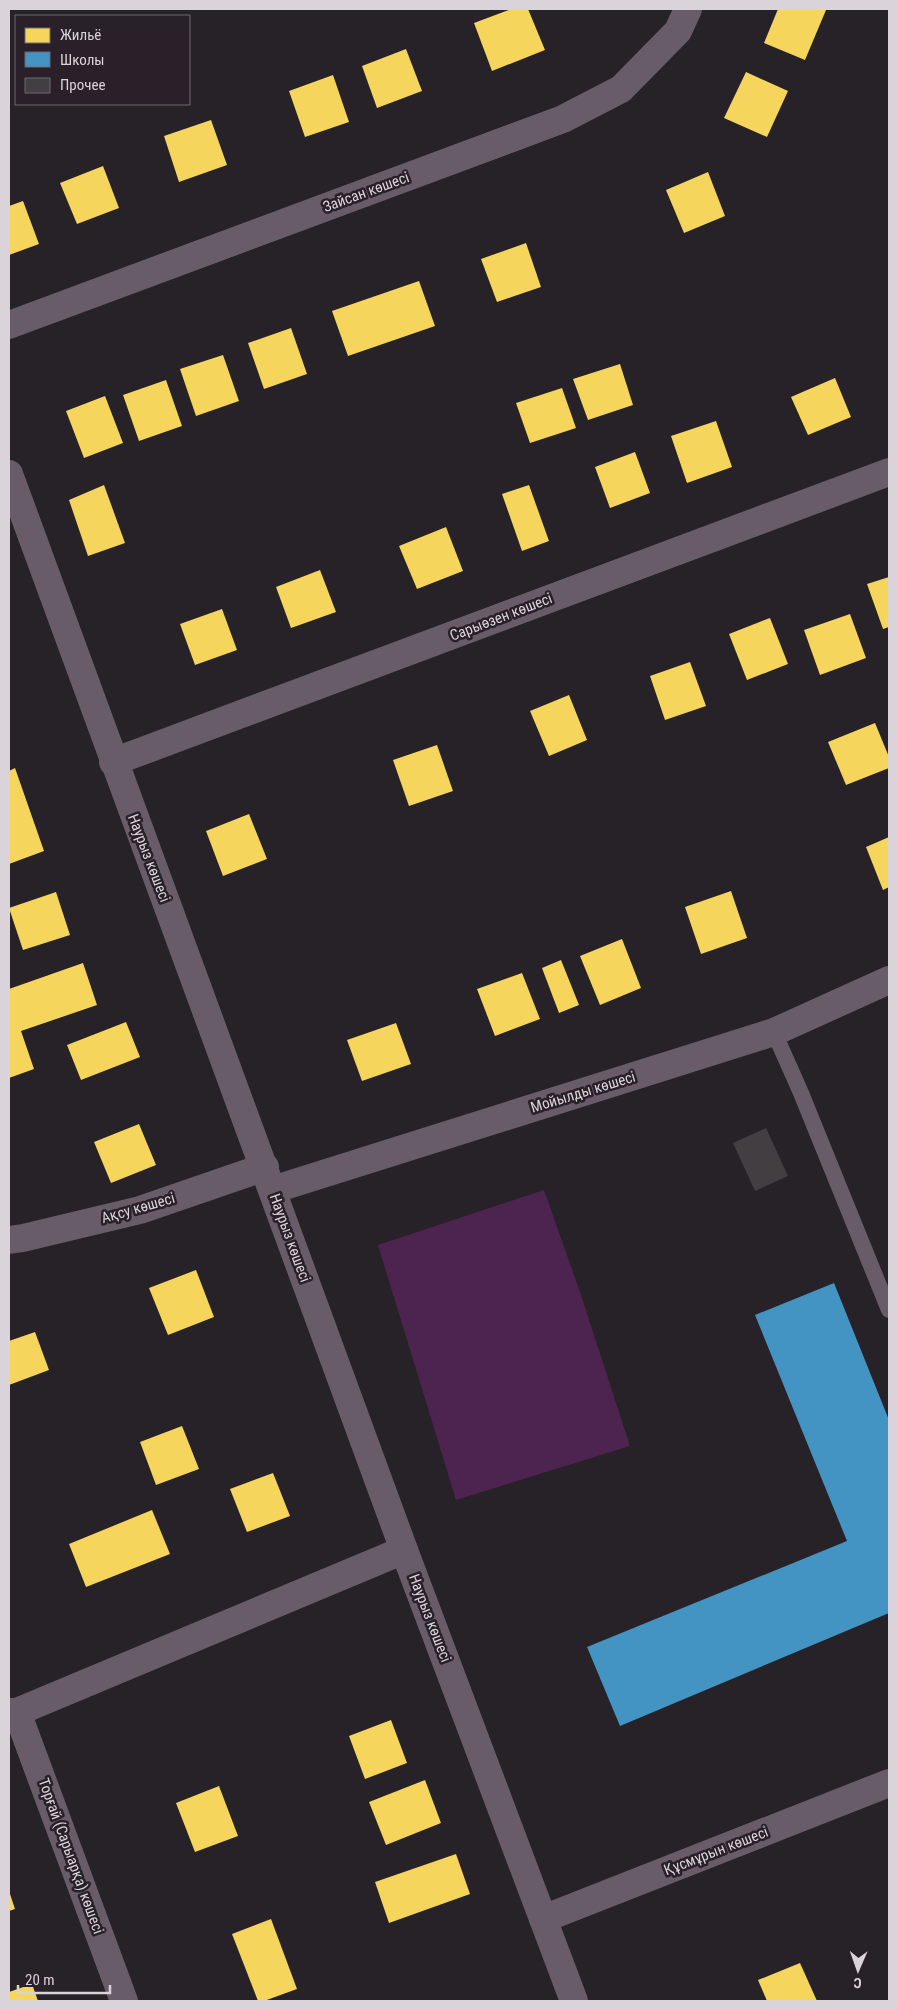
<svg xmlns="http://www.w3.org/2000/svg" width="898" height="2010" font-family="'Roboto Condensed',sans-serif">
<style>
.green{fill:#4d2450}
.homes{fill:#f6d55c}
.schools{fill:#4393c3}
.building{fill:#423e42}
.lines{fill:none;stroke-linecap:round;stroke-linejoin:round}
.lane{stroke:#685c69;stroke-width:16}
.street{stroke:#685c69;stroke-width:28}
.labels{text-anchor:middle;stroke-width:5;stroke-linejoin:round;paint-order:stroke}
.street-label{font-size:15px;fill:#dad4da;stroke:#292029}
</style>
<rect width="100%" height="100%" fill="#272227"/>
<!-- green -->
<path class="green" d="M 544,1190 L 581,1295 L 630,1446 L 456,1500 L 378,1245 Z"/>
<!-- homes -->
<g class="homes">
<path d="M 511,9 L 528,9 L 545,50 L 492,71 L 474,23 Z"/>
<path d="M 778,9 L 826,10 L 805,60 L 764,43 Z"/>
<path d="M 406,49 L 422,91 L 377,108 L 362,66 Z"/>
<path d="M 746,72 L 788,91 L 767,137 L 724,118 Z"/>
<path d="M 333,75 L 349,122 L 305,137 L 289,91 Z"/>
<path d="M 211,120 L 227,165 L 179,182 L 164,136 Z"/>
<path d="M 103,166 L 119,208 L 77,224 L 60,183 Z"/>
<path d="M 708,172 L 725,216 L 684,233 L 666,190 Z"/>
<path d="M 23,201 L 39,244 L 9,255 L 9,206 Z"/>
<path d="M 526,243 L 541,287 L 497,302 L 481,259 Z"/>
<path d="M 419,281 L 435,326 L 348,356 L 332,311 Z"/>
<path d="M 291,328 L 307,374 L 264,389 L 248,343 Z"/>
<path d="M 223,355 L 239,401 L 196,416 L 180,369 Z"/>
<path d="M 620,364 L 633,405 L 588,420 L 573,379 Z"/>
<path d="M 835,378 L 851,417 L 808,435 L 791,397 Z"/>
<path d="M 166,380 L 182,426 L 139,441 L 123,395 Z"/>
<path d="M 562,388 L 576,428 L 530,443 L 516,403 Z"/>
<path d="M 105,396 L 123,443 L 84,458 L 66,411 Z"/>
<path d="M 716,421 L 732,467 L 687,483 L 671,436 Z"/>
<path d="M 635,452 L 650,493 L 610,508 L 595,467 Z"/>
<path d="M 104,485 L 125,543 L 88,556 L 69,500 Z"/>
<path d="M 529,485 L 549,541 L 522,551 L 502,494 Z"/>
<path d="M 446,527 L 463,571 L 417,589 L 399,546 Z"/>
<path d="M 320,570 L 336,612 L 291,628 L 276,587 Z"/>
<path d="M 889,577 L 889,627 L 883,629 L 867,584 Z"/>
<path d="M 222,609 L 237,650 L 195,665 L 180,624 Z"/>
<path d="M 850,614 L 866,658 L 820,675 L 804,630 Z"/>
<path d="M 770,618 L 788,664 L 747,680 L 729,634 Z"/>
<path d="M 690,662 L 706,706 L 665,720 L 650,676 Z"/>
<path d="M 569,695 L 587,740 L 549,756 L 530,711 Z"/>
<path d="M 875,723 L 889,757 L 889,768 L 846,785 L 828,742 Z"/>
<path d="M 437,745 L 453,791 L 409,806 L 393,760 Z"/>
<path d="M 15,768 L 44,851 L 9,864 L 9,771 Z"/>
<path d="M 249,814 L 267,859 L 223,876 L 206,831 Z"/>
<path d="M 889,837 L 889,887 L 883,890 L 866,847 Z"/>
<path d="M 731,891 L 747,938 L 701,954 L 685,907 Z"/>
<path d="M 56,892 L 70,935 L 23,950 L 9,908 Z"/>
<path d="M 622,939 L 641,988 L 600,1005 L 580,956 Z"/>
<path d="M 561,960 L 579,1005 L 559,1013 L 542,968 Z"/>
<path d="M 83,963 L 97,1005 L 21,1031 L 34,1069 L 9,1078 L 9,989 Z"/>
<path d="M 522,973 L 540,1019 L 495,1036 L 477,989 Z"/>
<path d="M 126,1022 L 140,1057 L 81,1080 L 67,1045 Z"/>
<path d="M 396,1023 L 411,1064 L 362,1081 L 347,1040 Z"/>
<path d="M 139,1124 L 156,1165 L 111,1183 L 94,1142 Z"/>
<path d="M 196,1270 L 214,1317 L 168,1335 L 149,1288 Z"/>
<path d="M 35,1332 L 49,1370 L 9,1385 L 9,1341 Z"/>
<path d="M 182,1426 L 199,1469 L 156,1485 L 140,1442 Z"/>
<path d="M 273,1473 L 290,1516 L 247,1532 L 230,1489 Z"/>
<path d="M 152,1510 L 170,1554 L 86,1587 L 69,1544 Z"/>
<path d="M 391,1720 L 407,1763 L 365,1779 L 349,1736 Z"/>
<path d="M 425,1780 L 441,1823 L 386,1845 L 369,1802 Z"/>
<path d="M 219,1786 L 238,1836 L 195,1852 L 176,1803 Z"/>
<path d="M 456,1854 L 470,1894 L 389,1923 L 375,1882 Z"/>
<path d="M 9,1891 L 15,1909 L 9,1911 Z"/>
<path d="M 271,1919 L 297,1989 L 264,2001 L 258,2001 L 232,1934 Z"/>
<path d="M 800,1963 L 817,2001 L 767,2001 L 758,1980 Z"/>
<path d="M 32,1984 L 38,2001 L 9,2001 L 9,1992 Z"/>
</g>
<!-- schools -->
<path class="schools" d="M 834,1283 L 889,1420 L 889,1613 L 620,1726 L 587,1647 L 847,1541 L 755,1315 Z"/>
<!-- building -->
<path class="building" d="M 766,1128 L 788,1176 L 755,1191 L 733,1143 Z"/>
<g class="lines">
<!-- lane -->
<path class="lane" d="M 774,1032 L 801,1093 L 889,1310"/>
<!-- street -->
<g class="street">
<path d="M 9,325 L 563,119 L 621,89 L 678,31 L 688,9"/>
<path d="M 9,474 L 404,1550 L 574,2001"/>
<path d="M 113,762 L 889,472"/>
<path d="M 272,1190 L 774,1032 L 889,980"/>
<path d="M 9,1240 L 23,1238 L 140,1210 L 265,1167"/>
<path d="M 9,1712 L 17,1712 L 404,1550"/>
<path d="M 17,1712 L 124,2001"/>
<path d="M 543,1919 L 889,1783"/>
</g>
</g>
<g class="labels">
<!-- street labels -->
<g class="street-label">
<text transform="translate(366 192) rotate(-20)" y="5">Зайсан көшесі</text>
<text transform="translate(501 617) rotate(-21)" y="5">Сарыөзен көшесі</text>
<text transform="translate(149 858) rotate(69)" y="5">Наурыз көшесі</text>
<text transform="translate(583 1092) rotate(-17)" y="5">Мойылды көшесі</text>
<text transform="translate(138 1208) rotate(-16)" y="5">Ақсу көшесі</text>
<text transform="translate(290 1238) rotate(70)" y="5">Наурыз көшесі</text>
<text transform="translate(430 1618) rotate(69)" y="5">Наурыз көшесі</text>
<text transform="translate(716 1851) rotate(-21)" y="5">Құсмұрын көшесі</text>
<text transform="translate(71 1856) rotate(70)" y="5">Торғай (Сарыарқа) көшесі</text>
</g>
</g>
<!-- border -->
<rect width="898" height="2010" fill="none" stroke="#dad4da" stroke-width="20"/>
<!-- legend -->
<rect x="15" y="15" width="175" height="90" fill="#292029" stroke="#706870"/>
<rect x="25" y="28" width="25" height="15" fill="#f6d55c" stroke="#706870"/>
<text x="60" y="40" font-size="15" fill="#dad4da">Жильё</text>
<rect x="25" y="52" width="25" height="15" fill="#4393c3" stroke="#706870"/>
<text x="60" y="65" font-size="15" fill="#dad4da">Школы</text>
<rect x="25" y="78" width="25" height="15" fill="#423e42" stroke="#706870"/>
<text x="60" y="90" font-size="15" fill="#dad4da">Прочее</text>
<!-- north arrow -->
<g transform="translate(858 1970) rotate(182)" stroke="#292029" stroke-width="4" paint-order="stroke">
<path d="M0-4L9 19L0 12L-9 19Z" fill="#dad4da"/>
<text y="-8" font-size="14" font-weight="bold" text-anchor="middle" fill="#dad4da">С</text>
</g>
<!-- scale -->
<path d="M18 1985v8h92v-8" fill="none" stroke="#dad4da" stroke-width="2.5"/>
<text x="25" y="1985" font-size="15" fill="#dad4da" stroke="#292029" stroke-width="4" paint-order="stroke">20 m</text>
</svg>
